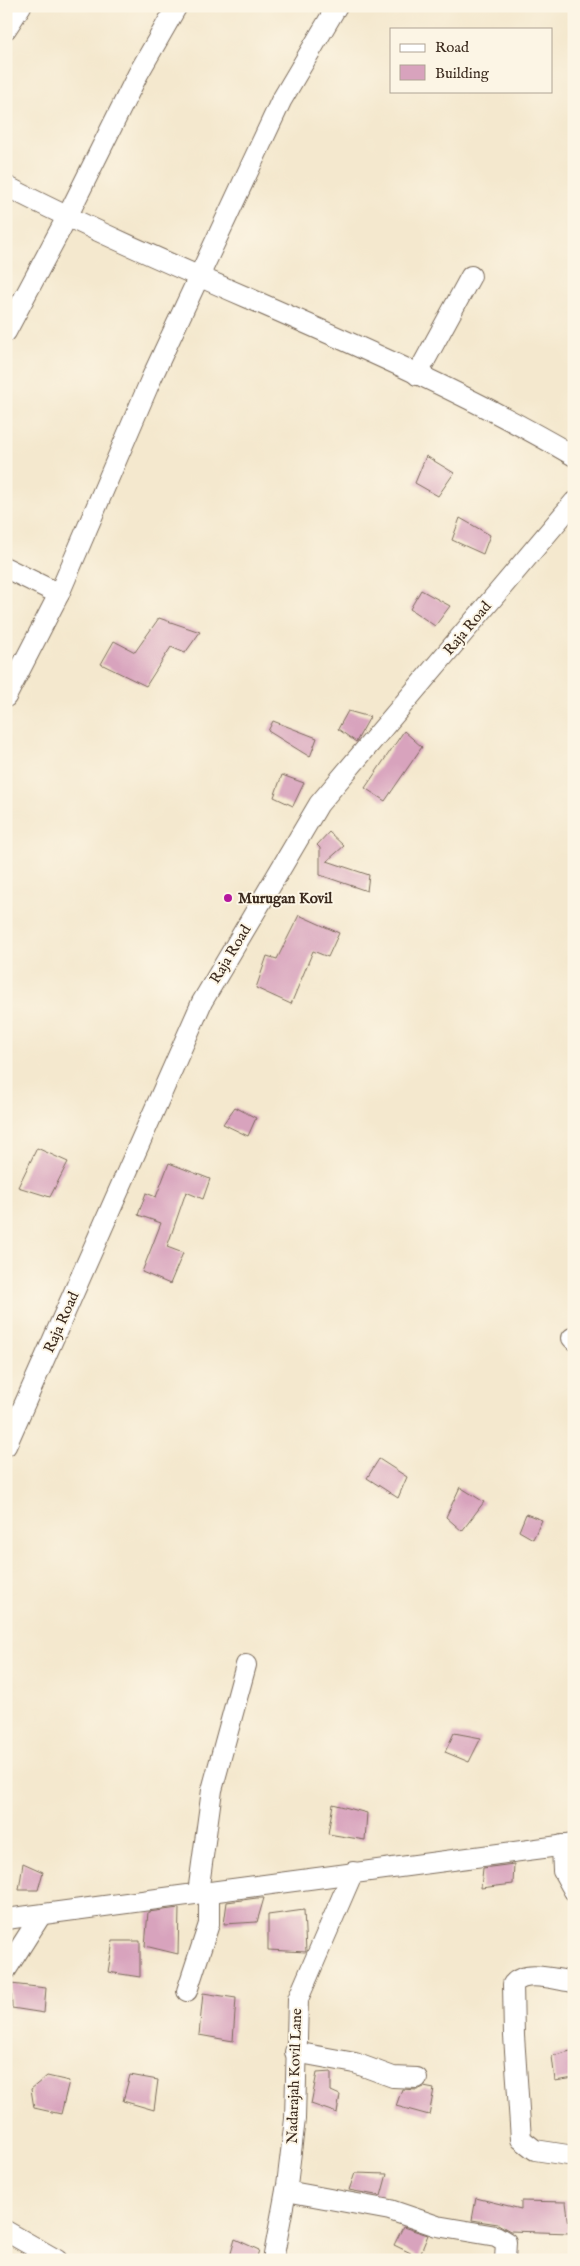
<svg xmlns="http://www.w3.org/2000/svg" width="580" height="2266" font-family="'IM FELL English',serif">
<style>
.building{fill:#d8a3bd}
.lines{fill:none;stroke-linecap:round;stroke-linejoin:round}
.minor-casing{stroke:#7c6c5c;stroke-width:22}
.minor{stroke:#fff;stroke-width:20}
.poi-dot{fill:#b5179e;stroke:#fcf5e5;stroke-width:2}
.labels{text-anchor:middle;stroke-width:4;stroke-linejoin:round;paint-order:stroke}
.street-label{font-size:15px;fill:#3b2a1e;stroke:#fcf5e5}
.poi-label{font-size:15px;font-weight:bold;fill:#3b2a1e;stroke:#fcf5e5;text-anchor:start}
</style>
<rect width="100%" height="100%" fill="#fcf5e5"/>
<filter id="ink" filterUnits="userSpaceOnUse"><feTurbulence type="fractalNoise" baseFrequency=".02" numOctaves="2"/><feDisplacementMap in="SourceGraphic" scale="10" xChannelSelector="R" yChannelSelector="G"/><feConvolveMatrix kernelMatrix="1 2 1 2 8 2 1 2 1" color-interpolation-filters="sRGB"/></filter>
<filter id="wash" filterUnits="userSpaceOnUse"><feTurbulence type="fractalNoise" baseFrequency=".0096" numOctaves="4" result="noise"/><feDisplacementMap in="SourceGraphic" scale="20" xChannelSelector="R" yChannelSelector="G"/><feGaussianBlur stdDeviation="1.12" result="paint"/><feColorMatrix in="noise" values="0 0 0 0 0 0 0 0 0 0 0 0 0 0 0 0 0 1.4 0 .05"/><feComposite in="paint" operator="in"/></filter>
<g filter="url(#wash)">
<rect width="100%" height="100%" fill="#f4e8ce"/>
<g id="blocks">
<!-- building -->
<g class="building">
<path d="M 426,456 L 454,473 L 438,496 L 415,483 Z"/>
<path d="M 460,518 L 490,535 L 483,554 L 452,540 Z"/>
<path d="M 421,590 L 450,606 L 435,626 L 410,609 Z"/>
<path d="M 159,618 L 200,632 L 185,653 L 171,647 L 146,686 L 101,664 L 114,641 L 135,652 Z"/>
<path d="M 348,711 L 370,717 L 356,742 L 338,729 Z"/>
<path d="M 273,721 L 317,738 L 310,757 L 268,731 Z"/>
<path d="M 404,731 L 422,747 L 385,801 L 365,788 Z"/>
<path d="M 282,775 L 304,783 L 293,806 L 274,797 Z"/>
<path d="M 329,832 L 344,846 L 327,861 L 369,875 L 367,891 L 320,875 L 320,848 L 317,845 Z"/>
<path d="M 299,915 L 339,933 L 328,957 L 313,951 L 291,1004 L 256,988 L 267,956 L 277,959 Z"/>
<path d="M 235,1107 L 256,1118 L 248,1136 L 223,1124 Z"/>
<path d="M 37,1148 L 68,1162 L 50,1197 L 18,1187 Z"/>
<path d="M 169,1163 L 210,1179 L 203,1199 L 186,1192 L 167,1247 L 183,1253 L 170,1284 L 142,1272 L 161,1223 L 138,1215 L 146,1193 L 156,1197 Z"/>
<path d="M 379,1459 L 407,1477 L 398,1498 L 367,1478 Z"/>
<path d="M 460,1487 L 484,1502 L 462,1531 L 446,1517 Z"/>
<path d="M 526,1514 L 542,1520 L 533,1539 L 519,1531 Z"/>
<path d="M 454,1733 L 481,1738 L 469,1762 L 445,1752 Z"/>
<path d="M 333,1804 L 367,1813 L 365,1840 L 328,1834 Z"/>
<path d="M 23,1863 L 43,1872 L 38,1890 L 19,1890 Z"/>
<path d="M 514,1864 L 513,1884 L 481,1888 L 483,1868 Z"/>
<path d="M 257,1898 L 264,1898 L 257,1922 L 224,1924 L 227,1902 Z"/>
<path d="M 179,1908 L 178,1954 L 145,1946 L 148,1912 Z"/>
<path d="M 304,1910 L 306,1952 L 268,1950 L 268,1915 Z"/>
<path d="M 113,1941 L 140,1941 L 140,1977 L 108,1972 Z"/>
<path d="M 11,1984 L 46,1988 L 44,2013 L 12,2008 Z"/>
<path d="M 203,1993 L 236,1998 L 233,2041 L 199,2035 Z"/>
<path d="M 574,2050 L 574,2078 L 555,2081 L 552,2056 Z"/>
<path d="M 331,2072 L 331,2091 L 340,2095 L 337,2113 L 311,2104 L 317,2073 Z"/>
<path d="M 130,2075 L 158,2080 L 154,2110 L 123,2101 Z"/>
<path d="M 47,2076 L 69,2081 L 61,2114 L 34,2108 L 31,2089 Z"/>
<path d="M 424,2087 L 434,2089 L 429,2115 L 396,2106 L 402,2089 L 417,2090 Z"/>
<path d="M 355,2173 L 387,2174 L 381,2196 L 349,2190 Z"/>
<path d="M 476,2198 L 521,2209 L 521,2201 L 566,2202 L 570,2233 L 510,2231 L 498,2224 L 472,2220 Z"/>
<path d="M 403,2227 L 428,2235 L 419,2257 L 394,2245 Z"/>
<path d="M 235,2239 L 259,2250 L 256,2260 L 229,2260 Z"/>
</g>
</g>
</g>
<g filter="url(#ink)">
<use href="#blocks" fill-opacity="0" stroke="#7c6c5c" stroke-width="1"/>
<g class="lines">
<defs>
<g id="minor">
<path d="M 6,29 L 21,6"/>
<path d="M 6,186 C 192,282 394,350 574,456"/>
<path d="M 6,332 L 67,217 L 138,74 L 177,6"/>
<path d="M 417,375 L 471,276"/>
<path d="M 6,568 L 59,594"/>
<path d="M 6,697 L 59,594 L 152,377 L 281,101 L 337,6"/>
<path d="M 572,1338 L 574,1340"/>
<path d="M 6,1446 L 202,1002 L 319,804 L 574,502"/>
<path d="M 562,1845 L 563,1871 L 574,1891"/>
<path d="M 198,1893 L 212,1790 L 246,1665"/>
<path d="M 6,1919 L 574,1844"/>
<path d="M 6,1970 L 41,1915"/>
<path d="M 574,1982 C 556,1980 526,1969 513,1984 L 514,2036 L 521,2139 L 535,2150 L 574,2156"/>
<path d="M 187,1991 L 209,1924 L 209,1892"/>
<path d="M 295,2052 L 355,2063 L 393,2077 L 417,2078"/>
<path d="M 286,2191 L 390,2210 L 437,2226 L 496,2236 L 506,2242 L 505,2260"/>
<path d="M 6,2231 L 57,2260"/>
<path d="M 273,2260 L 287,2185 L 295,2119 L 298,1999 L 353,1872"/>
</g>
</defs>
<!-- minor casing -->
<use href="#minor" class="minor-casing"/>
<!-- minor -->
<use href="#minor" class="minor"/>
</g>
</g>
<!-- markers -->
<circle class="poi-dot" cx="228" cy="898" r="5"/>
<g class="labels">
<!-- street labels -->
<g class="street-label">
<text transform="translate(467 628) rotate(-50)" y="5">Raja Road</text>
<text transform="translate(230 954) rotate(-59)" y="5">Raja Road</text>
<text transform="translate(61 1322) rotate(-66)" y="5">Raja Road</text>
<text transform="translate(294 2076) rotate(-88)" y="5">Nadarajah Kovil Lane</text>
</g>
<!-- poi labels -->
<g class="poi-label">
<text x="238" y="903">Murugan Kovil</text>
</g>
</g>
<!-- margin -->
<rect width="580" height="2266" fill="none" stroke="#fcf5e5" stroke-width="25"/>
<!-- legend -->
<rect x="390" y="28" width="162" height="65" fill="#fcf5e5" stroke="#afa495"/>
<rect x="400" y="44" width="25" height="8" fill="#ffffff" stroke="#afa495"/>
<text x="435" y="52" font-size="15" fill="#3b2a1e">Road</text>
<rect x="400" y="65" width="25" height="15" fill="#d8a3bd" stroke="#afa495"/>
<text x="435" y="78" font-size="15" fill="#3b2a1e">Building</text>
</svg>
